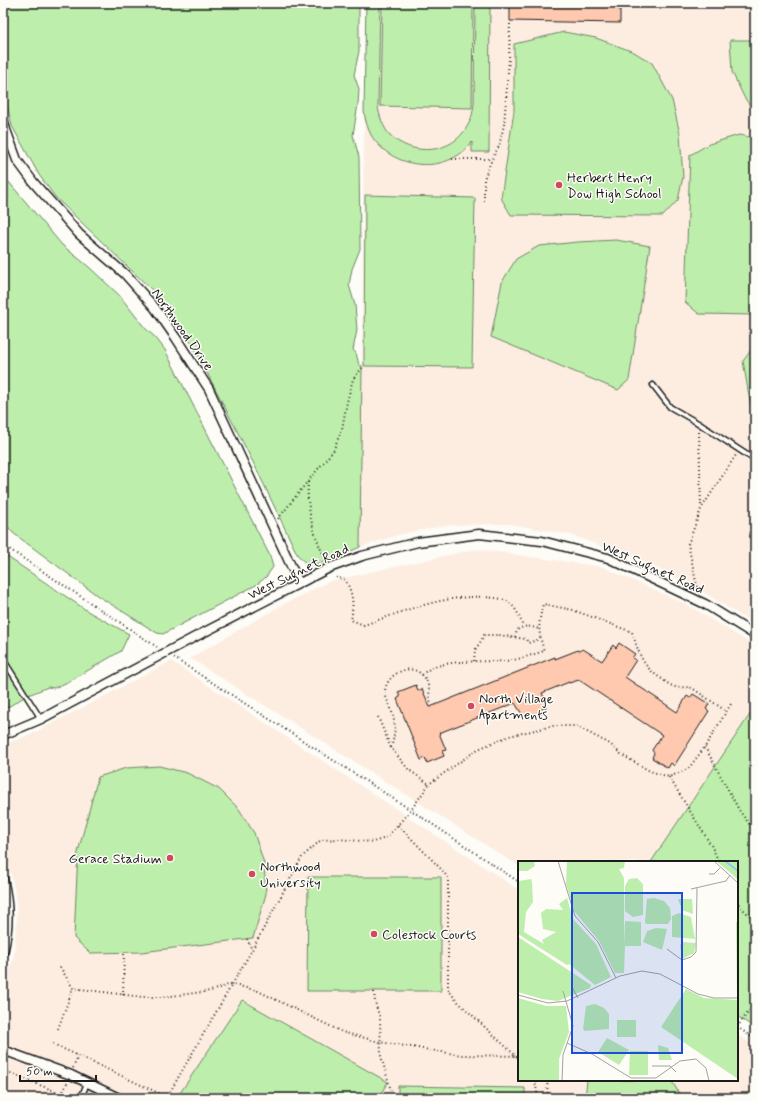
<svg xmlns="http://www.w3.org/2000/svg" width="758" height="1101" font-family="Mynerve,sans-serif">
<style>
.built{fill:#fdede1}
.green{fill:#beeeac;stroke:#6d8564}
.building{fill:#fec9af;stroke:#1c1c1c}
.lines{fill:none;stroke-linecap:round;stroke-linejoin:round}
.lane-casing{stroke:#1c1c1c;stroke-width:7}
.street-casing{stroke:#1c1c1c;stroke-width:11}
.path{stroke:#1c1c1c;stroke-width:2;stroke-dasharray:1 3;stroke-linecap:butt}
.lane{stroke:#fdfcf7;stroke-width:4}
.street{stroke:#fdfcf7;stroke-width:8}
.poi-dot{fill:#d1495b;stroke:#fdfcf7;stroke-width:1.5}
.labels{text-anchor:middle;stroke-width:3;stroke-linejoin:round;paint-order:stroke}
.poi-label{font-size:14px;fill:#1c1c1c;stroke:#fdfcf7;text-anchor:start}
.street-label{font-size:14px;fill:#1c1c1c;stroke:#fdfcf7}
.inset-river{fill:none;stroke:#8fc7ee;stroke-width:2}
.inset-road{fill:none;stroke:#a3a29f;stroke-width:1}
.view{fill:#1d4ed8;fill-opacity:0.15;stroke:#1d4ed8;stroke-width:2}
.inset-edge{fill:none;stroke:#1c1c1c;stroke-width:2}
</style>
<rect width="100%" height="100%" fill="#fdfcf7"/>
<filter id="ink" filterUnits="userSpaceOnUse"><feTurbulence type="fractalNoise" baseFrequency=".025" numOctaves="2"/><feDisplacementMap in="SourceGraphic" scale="8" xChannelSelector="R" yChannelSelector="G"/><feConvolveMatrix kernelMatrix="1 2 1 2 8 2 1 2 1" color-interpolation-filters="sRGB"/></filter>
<g filter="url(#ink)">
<!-- built -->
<g class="built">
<path d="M 365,3 L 755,3 L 755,625 L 697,588 L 644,562 L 571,535 L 510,524 L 446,525 L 402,534 L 360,547 Z"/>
<path d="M 476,549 L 603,567 L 688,605 L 755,646 L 755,707 L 651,862 L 519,862 L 519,866 L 190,658 L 284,604 L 330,581 Z"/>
<path d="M 171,661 L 519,890 L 519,1080 L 737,1080 L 737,1034 L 755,1046 L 755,1098 L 3,1098 L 3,987 L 8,976 L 14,955 L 17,918 L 16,895 L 3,843 L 3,745 L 32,734 Z"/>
</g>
<!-- green -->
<g class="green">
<path d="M 3,3 L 359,3 L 359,51 L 354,75 L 359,89 L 358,104 L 353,135 L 359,157 L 360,249 L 352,269 L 349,285 L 355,305 L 357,330 L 353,350 L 356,353 L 359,365 L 362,366 L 360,547 C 349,552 323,565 312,564 C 305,564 301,559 297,554 L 256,468 L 199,357 L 185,332 L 153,291 L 56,198 L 39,175 L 12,126 L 3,87 Z"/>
<path d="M 366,3 L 380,3 L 378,106 C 379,115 383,127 389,134 C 411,157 453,155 468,125 C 472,118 473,111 474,104 L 475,3 L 490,3 L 489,152 L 472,152 L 472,142 C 447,176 392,170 371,135 C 367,127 365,119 364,111 Z"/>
<path d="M 382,3 L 473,3 L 472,108 L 380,106 Z"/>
<path d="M 564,32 L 596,38 L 634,52 L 652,63 L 672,100 L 680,134 L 683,177 L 678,200 L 663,216 L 511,215 L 501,198 L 514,111 L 514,44 Z"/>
<path d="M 730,40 L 755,40 L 755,113 L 744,97 L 732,72 Z"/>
<path d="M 739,135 L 755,138 L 755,315 L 699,314 L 685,302 L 690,155 L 709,144 Z"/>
<path d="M 3,171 L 8,181 L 62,245 L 89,267 L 119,295 L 145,328 L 156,338 L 165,350 L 270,556 L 273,567 L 266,577 L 256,585 L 163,634 L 157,633 L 98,596 L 13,533 L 3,520 Z"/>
<path d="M 365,195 L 475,198 L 472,367 L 364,366 Z"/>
<path d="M 616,240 L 650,246 L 629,380 L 618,390 L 491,337 L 502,282 L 516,259 L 539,246 L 578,242 Z"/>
<path d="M 755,345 L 755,431 L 743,361 Z"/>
<path d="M 3,554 L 89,612 L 129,634 L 121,651 L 70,681 L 54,688 L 48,687 L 26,696 L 3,710 Z"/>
<path d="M 755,707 L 755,1028 L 737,1016 L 737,862 L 651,862 Z"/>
<path d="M 159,766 L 187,773 L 219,789 L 239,809 L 254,833 L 264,863 L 266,894 L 253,938 L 142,952 L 90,953 L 74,938 L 78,852 L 98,777 L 126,768 Z"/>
<path d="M 308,877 L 441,877 L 441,991 L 307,991 Z"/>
<path d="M 242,1000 L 388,1082 L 378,1098 L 182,1098 L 178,1096 Z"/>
<path d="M 587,1080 L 671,1080 L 682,1098 L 585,1098 Z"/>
<path d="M 398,1086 L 525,1088 L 525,1098 L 398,1098 Z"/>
</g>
<!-- building -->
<g class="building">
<path d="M 510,3 L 620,3 L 620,23 L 510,21 Z"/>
<path d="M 619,643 L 635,654 L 632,658 L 636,660 L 625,677 L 677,712 L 687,696 L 690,698 L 693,694 L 709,704 L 706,709 L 709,711 L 674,766 L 671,763 L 668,768 L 652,758 L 654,753 L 652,750 L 662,735 L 579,680 L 569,683 L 569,682 L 542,693 L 546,702 L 544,703 L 546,707 L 540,710 L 542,714 L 531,718 L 529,714 L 523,716 L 515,703 L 439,733 L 446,750 L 442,751 L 444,756 L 427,763 L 425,758 L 421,760 L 397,699 L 400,697 L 398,692 L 416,685 L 418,691 L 422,689 L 430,707 L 555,657 L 555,659 L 578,650 L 579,651 L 583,649 L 602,661 L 613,645 L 616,648 Z"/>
</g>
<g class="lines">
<defs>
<g id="lane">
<path d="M 653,385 L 670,407 L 698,423 L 755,460"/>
<path d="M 3,659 L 41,719"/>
<path d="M 81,1098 L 87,1083"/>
</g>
<g id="street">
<path d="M 3,119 L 6,130 L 17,160 L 34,183 L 79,234 L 125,274 L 155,308 L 176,338 L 209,389 L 299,583"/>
<path d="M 3,735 L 41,719 L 193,638 L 329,568 L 362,556 L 418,542 L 479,534 L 542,541 L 608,558 L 705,604 L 755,635"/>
<path d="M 3,879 C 9,903 9,929 3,953"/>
<path d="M 3,1050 L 71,1075 L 119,1098"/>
</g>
</defs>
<!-- lane casing -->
<use href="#lane" class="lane-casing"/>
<!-- street casing -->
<use href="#street" class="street-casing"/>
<!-- path -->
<g class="path">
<path d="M 452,159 L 492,159"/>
<path d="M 484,201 L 484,179 L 492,159 L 499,146 L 504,125 L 509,59 L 510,24"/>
<path d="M 699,432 L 701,507"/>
<path d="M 308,482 C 306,508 314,537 326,560"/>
<path d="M 278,519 L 308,481 L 333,451 L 342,429 L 347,402 L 353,379 L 364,366"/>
<path d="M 3,545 L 157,647"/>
<path d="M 336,577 L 345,580 C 353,592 354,605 351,620 L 364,625 C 404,611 443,595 486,597 C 493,598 501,598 507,601 C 516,607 520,617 523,627"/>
<path d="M 698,591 L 688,544 L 701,509 L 736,455"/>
<path d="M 515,637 L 517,630 C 525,625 530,626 539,629"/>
<path d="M 174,658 L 411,810 L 519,882"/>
<path d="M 474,661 L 475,650 L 481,641 L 484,635 L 499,635 L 526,639 L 528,643 L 540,639"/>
<path d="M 422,675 C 436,658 485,662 505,661 C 519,660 531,655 544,651 C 538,631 538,625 543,604 L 573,610 L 632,632 C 639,653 642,667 662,679 C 666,682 669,685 673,686 C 679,689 685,686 692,688 L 726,711"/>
<path d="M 378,717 L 391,748 L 409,770 L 429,784"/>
<path d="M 705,747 L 739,810 L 755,832"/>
<path d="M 391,748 C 396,731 396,723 390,706 C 388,702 385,696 385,691 C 386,676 407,663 420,673 C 431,681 428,693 431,704"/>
<path d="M 669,777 L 711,845 L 719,862"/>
<path d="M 398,825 L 442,870 L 448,878 L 448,989 L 456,1000 L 519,1059"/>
<path d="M 737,900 L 740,906 L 755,921"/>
<path d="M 247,939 L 252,950"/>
<path d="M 60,967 L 73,988 L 142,997 L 163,997 L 211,991 L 231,984 L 258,991 L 342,1032 L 380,1042 L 461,1055 L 519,1056"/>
<path d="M 374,992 L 375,1002 L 380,1019 L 381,1056 L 390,1087 L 392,1098"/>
<path d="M 123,995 L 124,953"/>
<path d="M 737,1027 L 755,1039"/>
<path d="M 737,1027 L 750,1010"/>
<path d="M 58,1029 L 73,988"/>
<path d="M 53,1044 L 167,1097 L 252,950 L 302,857 L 321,840 L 338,839 L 373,842 L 386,838 L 411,810 L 429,784 L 478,749 L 509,736 L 553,726 L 576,726 L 610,744 L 622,755 L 650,771 L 669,777 L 688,769 L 705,747 L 731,704"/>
<path d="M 73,1068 L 78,1056"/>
<path d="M 3,1070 L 62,1094"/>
<path d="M 535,1080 L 538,1098"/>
<path d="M 547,1080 L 548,1098"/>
<path d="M 67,1083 L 62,1094 L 71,1098"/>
</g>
<!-- lane -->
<use href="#lane" class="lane"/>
<!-- street -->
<use href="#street" class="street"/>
</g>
</g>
<!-- markers -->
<g class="poi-dot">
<circle cx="559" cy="185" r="4"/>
<circle cx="471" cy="706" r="4"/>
<circle cx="170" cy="858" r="4"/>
<circle cx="252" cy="874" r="4"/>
<circle cx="374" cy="934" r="4"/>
</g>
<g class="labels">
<!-- poi labels -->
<g class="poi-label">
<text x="567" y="182">Herbert Henry<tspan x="567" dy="16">Dow High School</tspan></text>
<text x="479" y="703">North Village<tspan x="479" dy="16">Apartments</tspan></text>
<text x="162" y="863" text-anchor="end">Gerace Stadium</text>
<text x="260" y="871">Northwood<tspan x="260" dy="16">University</tspan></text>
<text x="382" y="939">Colestock Courts</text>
</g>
<!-- street labels -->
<g class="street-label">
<text transform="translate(183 329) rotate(55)" y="5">Northwood Drive</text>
<text transform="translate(653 567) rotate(24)" y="5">West Sugnet Road</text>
<text transform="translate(298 571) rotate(-26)" y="5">West Sugnet Road</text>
</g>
</g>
<!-- overview -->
<g transform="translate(518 861)">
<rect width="220" height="220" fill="#fdfcf7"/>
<path d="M 0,0 L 16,0 L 17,5 L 9,10 L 0,10 ZM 49,0 L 107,0 L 106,7 L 101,8 L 106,17 L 106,85 L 107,60 L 123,61 L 123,85 L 107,85 L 106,112 L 97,112 L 81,80 L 56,50 L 48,23 ZM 198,0 L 220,0 L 220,19 L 215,14 ZM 119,17 L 125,23 L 125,54 L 115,56 L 107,50 L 107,25 L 111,18 ZM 0,18 L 1,20 L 13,18 L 14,22 L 15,41 L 8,51 L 6,71 L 26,83 L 24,79 L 38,71 L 25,68 L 23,52 L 28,48 L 45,49 L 41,43 L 49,37 L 55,58 L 78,83 L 93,116 L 77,124 L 51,103 L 49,104 L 0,73 ZM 136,37 L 146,40 L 152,47 L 153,58 L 150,63 L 128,63 L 127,61 L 129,38 ZM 160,38 L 174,38 L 175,53 L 164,49 ZM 161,52 L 173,56 L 177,78 L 154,76 L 154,55 ZM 218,61 L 220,61 L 220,135 L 219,135 ZM 138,67 L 149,68 L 144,89 L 125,81 L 129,70 ZM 0,76 L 73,124 L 72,127 L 40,140 L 24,138 L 0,131 ZM 165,81 L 178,82 L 176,92 L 164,98 L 162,84 ZM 168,128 L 186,137 L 220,139 L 220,218 L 143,166 ZM 0,137 L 28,145 L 48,145 L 51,171 L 41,198 L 41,220 L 0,220 ZM 77,143 L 86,147 L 91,153 L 91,168 L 67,170 L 65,168 L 68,145 ZM 99,159 L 118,159 L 118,176 L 99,176 ZM 89,177 L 111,189 L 101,204 L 80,191 ZM 140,184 L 150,187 L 154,199 L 141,199 ZM 112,190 L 130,190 L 130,214 L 111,214 Z" fill="#beeeac"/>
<path class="inset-river" d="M 207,0 L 220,10"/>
<path class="inset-road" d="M 40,0 L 57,55 L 80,81 L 98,117M 196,0 L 220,22M 191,13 L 196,13 L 202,7M 173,28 L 208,20 L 212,14M 149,88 L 164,99 L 173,96 L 178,91 L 179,27M 54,126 L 60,137M 0,134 L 30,142 L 49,140 L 102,115 L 124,110 L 142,113 L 180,133 L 196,137 L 220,137M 49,182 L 74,193 L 113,217 L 138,217 L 162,200 L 178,198 L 188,207 L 191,220M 134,205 L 152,205 L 158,211M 44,220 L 45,194 L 55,165 L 45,130"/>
<path class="view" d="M 54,32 L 164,32 L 164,192 L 54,192 Z"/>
<rect width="220" height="220" class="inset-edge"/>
</g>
<!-- margin -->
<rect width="758" height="1101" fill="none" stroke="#fdfcf7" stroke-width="16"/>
<rect x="8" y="8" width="742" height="1085" fill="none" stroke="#1c1c1c" stroke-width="1.5" filter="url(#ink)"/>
<!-- scale -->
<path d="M20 1075v6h76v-6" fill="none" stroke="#1c1c1c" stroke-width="2"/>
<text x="26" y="1075" font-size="12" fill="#1c1c1c" stroke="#fdfcf7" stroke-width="3" paint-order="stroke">50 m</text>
</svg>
